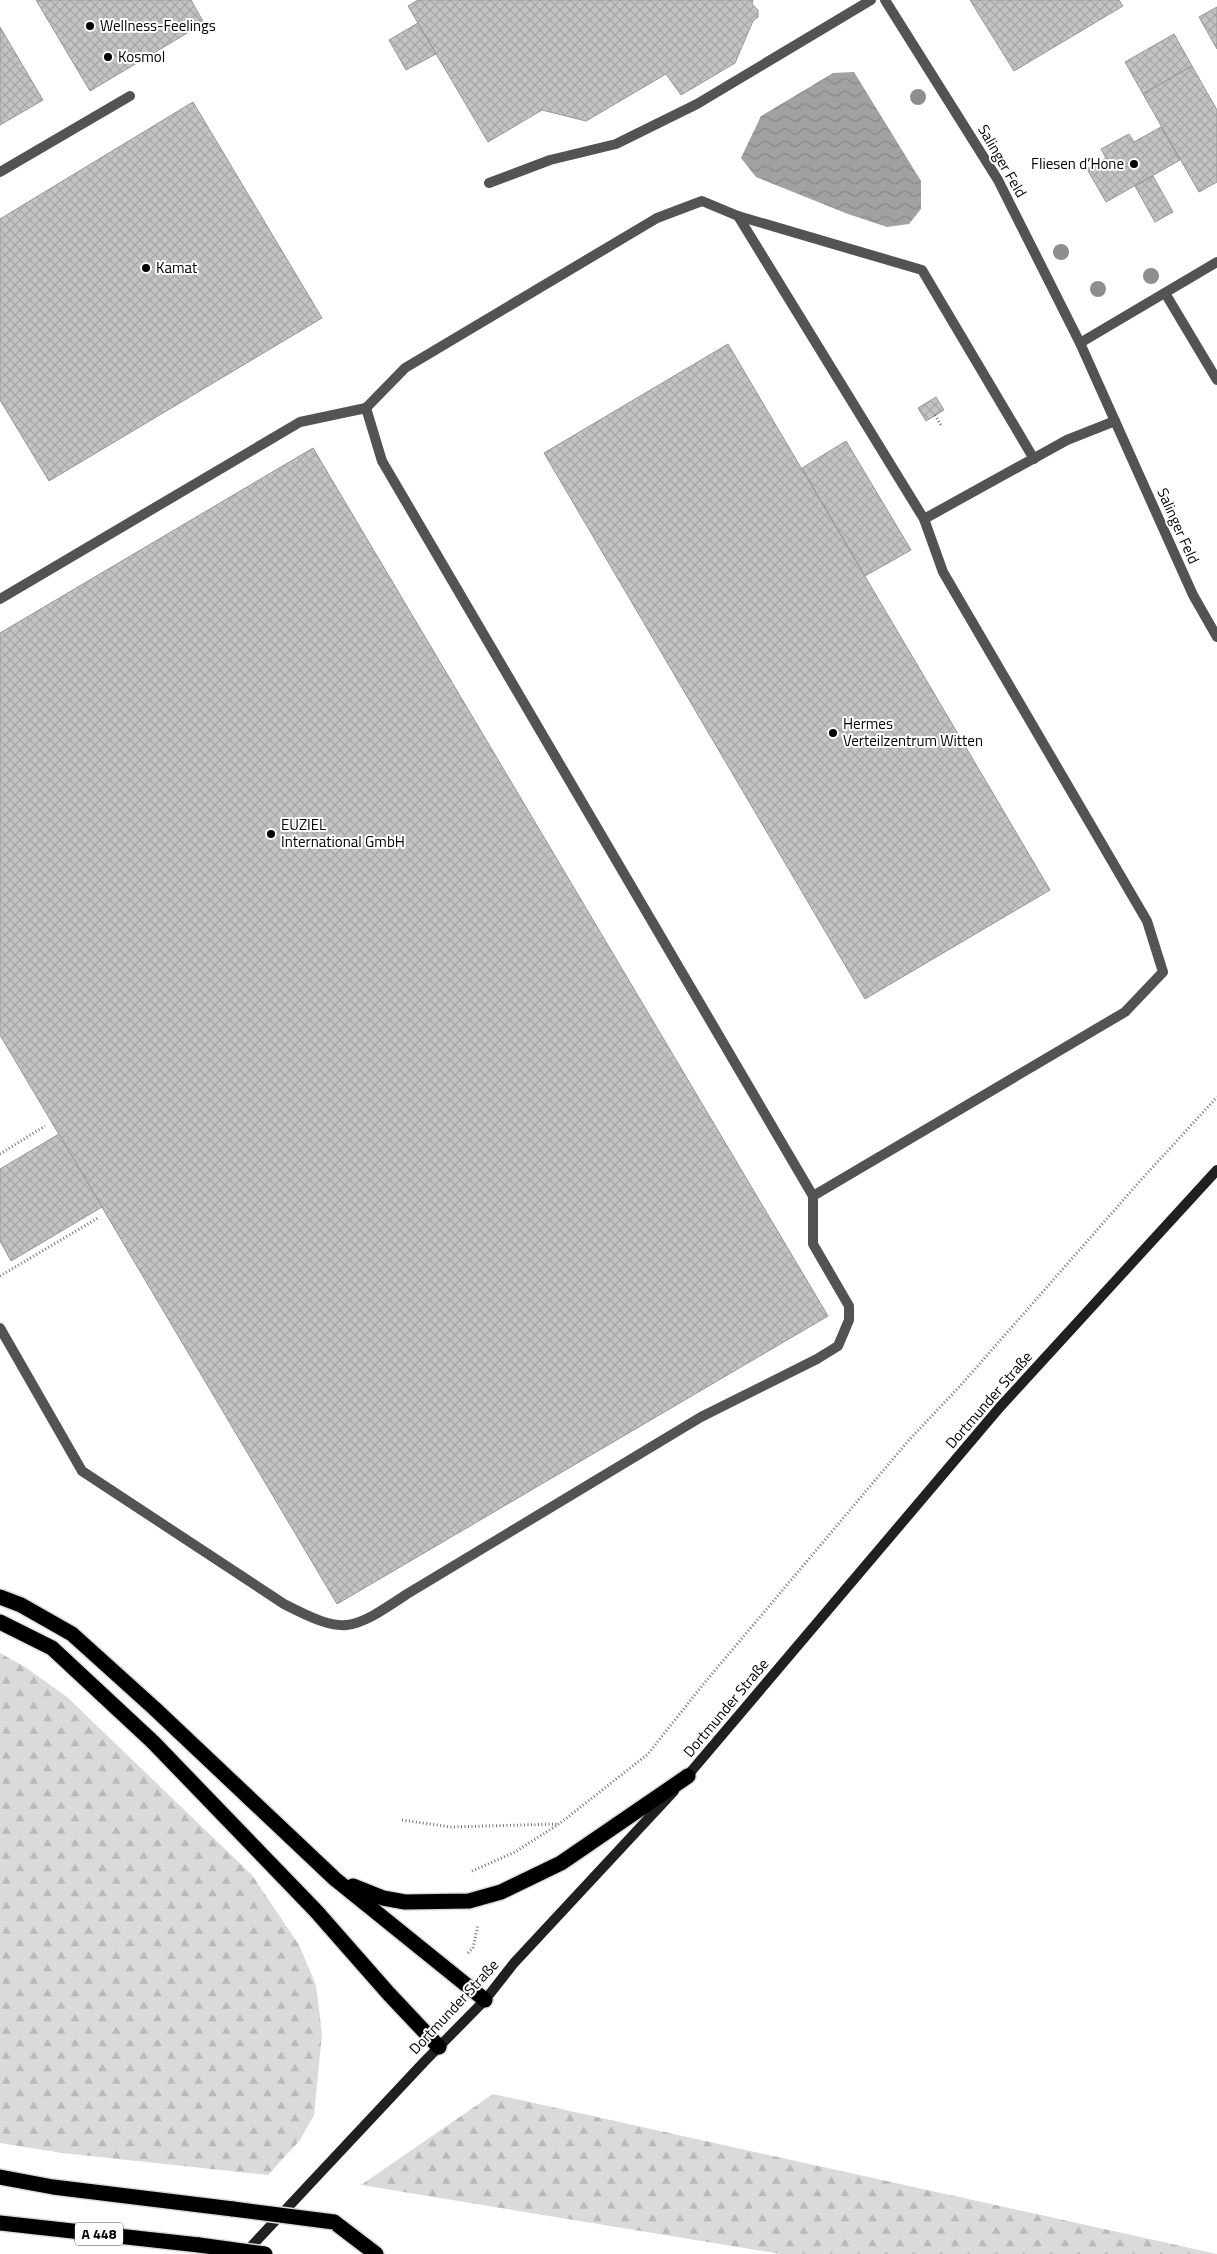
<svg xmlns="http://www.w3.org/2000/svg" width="1217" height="2254" font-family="'Titillium Web',sans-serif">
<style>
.forest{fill:url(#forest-firs)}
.water{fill:url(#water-waves)}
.building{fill:url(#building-cross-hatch);stroke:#979797}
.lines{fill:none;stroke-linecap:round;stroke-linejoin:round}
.motorway-casing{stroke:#dbdbdb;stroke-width:18}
.path{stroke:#757575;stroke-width:3;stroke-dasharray:1 2.5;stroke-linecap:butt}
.service{stroke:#535353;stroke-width:10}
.minor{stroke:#535353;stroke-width:10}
.secondary{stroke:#202020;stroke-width:10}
.motorway{stroke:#000;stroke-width:15}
.motorway-bridge-casing{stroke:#dbdbdb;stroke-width:18;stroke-linecap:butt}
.motorway-bridge{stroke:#000;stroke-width:15}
.tree{fill:#8e8e8e}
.poi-dot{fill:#000;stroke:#fff;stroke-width:2}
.labels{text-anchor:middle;stroke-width:4;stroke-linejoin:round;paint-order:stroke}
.shield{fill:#fff;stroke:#4c4c4c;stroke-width:1}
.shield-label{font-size:14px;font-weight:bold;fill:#000}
.poi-label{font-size:15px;fill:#000;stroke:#fff;text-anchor:start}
.street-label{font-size:15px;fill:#000;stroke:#fff}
</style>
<defs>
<pattern id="forest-firs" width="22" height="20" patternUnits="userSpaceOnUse" patternTransform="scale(1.25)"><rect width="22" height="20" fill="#dadada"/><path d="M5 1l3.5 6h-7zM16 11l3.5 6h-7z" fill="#b9b9b9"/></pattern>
<pattern id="water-waves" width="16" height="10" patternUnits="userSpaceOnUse" patternTransform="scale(1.25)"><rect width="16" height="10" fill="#a1a1a1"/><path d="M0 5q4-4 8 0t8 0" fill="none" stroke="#898989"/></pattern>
<pattern id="building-cross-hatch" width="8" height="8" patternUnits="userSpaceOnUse" patternTransform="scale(1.25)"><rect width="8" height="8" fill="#c3c3c3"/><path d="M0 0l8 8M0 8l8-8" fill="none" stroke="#a6a6a6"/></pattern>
</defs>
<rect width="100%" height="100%" fill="#fff"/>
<!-- forest -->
<g class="forest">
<path d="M 0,1653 L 25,1667 L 67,1697 L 252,1875 L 299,1945 L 316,1985 L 322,2034 L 314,2115 L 300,2140 L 268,2175 L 62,2153 L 0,2143 Z"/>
<path d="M 493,2094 L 1217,2254 L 781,2254 L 361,2185 Z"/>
</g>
<!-- water -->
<path class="water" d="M 854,72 L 921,181 L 921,209 L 909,224 L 887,227 L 848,214 L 756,177 L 741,158 L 761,116 L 833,73 Z"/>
<!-- building -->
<g class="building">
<path d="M 36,0 L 191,0 L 204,23 L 90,91 Z"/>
<path d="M 418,0 L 753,0 L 752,4 L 758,10 L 758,17 L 753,21 L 735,63 L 681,95 L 666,74 L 586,121 L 542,110 L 488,142 L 408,6 Z"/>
<path d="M 970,0 L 1119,0 L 1123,6 L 1014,71 Z"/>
<path d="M 1217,7 L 1217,49 L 1199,17 Z"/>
<path d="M 418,23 L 436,54 L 406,70 L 389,40 Z"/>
<path d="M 0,27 L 43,100 L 0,125 Z"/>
<path d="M 1174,34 L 1192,66 L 1143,94 L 1125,62 Z"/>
<path d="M 1192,66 L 1217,110 L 1217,182 L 1199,192 L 1143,94 Z"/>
<path d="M 193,102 L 322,318 L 49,481 L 0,400 L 0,219 Z"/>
<path d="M 1161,127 L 1180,160 L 1106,202 L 1087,169 L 1106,158 L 1101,149 L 1129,134 L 1134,142 Z"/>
<path d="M 1153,176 L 1173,212 L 1155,222 L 1135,186 Z"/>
<path d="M 728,344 L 1050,890 L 865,999 L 544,453 Z"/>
<path d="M 936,397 L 944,410 L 926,421 L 918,408 Z"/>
<path d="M 846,441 L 911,550 L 865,576 L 802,468 Z"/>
<path d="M 313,448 L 828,1316 L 337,1604 L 0,1035 L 0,633 Z"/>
<path d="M 59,1134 L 102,1207 L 11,1261 L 0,1241 L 0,1169 Z"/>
</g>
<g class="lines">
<defs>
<g id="motorway">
<path d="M 0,1597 L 21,1605 L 72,1634 L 154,1708 L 335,1879 L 485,2000"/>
<path d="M 0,1622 L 52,1648 L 153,1742 L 316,1911 L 389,1994 L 439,2047"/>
<path d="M 353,1886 L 383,1898 L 405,1902 L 469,1901 L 501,1892 L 561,1863 L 688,1776"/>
<path d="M 0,2177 L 53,2187 L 233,2209"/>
<path d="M 334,2222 L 376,2254"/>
<path d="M 0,2223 L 199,2245"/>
</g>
</defs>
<!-- motorway casing -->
<use href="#motorway" class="motorway-casing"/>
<!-- path -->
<g class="path">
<path d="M 935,415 L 941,425"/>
<path d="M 0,1154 L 45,1126"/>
<path d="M 0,1276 L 98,1218"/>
<path d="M 402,1820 L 451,1827 L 558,1824"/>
<path d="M 472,1871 L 515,1852 L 559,1824 L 648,1754 L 701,1687 L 909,1440 L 961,1385 L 1140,1181 L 1217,1097"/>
<path d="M 468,1953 L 473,1948 L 478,1925"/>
</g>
<!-- service -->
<g class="service">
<path d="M 0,172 L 130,96"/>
<path d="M 489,183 L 550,160 L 616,144 L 697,104 L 871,0"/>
<path d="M 702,201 L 738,216 L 924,519 L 943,572 L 1147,921 L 1163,972 L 1125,1012 L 813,1196 L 382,461 L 366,408 L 405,368 L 657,218 Z"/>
<path d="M 738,216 L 922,270 L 1034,459"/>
<path d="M 1165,293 L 1217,380"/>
<path d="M 924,519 L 1067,440 L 1115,421"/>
<path d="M 0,599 L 300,422 L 366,408"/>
<path d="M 0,1328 L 82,1471 L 284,1604 C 346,1636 351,1631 407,1594 L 701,1417 L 817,1359 L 838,1346 L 849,1320 L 849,1306 L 813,1244 L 813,1196"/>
</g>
<!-- minor -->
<g class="minor">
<path d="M 885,0 L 998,180 L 1080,343 L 1193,595 L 1217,637"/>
<path d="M 1080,343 L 1217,262"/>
</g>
<!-- secondary -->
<g class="secondary">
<path d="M 683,1781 L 1000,1407 L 1217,1170"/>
<path d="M 245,2253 L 424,2062 L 485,2000 L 514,1963 L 674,1791"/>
</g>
<!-- motorway -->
<use href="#motorway" class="motorway"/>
<defs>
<g id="motorway-bridge">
<path d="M 233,2209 L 334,2222"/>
<path d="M 199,2245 L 265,2254"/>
</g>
</defs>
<!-- motorway-bridge casing -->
<use href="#motorway-bridge" class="motorway-bridge-casing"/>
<!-- motorway-bridge -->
<use href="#motorway-bridge" class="motorway-bridge"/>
</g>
<!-- trees -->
<g class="tree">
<circle cx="918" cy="97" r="8"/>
<circle cx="1061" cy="252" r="8"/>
<circle cx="1151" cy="276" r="8"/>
<circle cx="1098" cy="289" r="8"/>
</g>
<!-- markers -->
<g class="poi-dot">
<circle cx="90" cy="26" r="5"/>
<circle cx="108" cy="57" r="5"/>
<circle cx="1134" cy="164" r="5"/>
<circle cx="146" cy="268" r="5"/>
<circle cx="833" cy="733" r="5"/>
<circle cx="271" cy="834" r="5"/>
</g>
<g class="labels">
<!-- shield labels -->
<rect class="shield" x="75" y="2222.5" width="48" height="23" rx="4"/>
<g class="shield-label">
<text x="99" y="2239">A 448</text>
</g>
<!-- poi labels -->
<g class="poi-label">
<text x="100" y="31">Wellness-Feelings</text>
<text x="118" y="62">Kosmol</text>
<text x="1124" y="169" text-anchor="end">Fliesen d’Hone</text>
<text x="156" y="273">Kamat</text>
<text x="843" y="729">Hermes<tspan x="843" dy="17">Verteilzentrum Witten</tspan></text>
<text x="281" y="830">EUZIEL<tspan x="281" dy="17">International GmbH</tspan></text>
</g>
<!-- street labels -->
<g class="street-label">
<text transform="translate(1002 161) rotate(60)" y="5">Salinger Feld</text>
<text transform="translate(1178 526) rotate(66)" y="5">Salinger Feld</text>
<text transform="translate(989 1400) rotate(-49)" y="5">Dortmunder Straße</text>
<text transform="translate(726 1708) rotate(-50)" y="5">Dortmunder Straße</text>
<text transform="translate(454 2007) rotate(-47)" y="5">Dortmunder Straße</text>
</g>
</g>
</svg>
